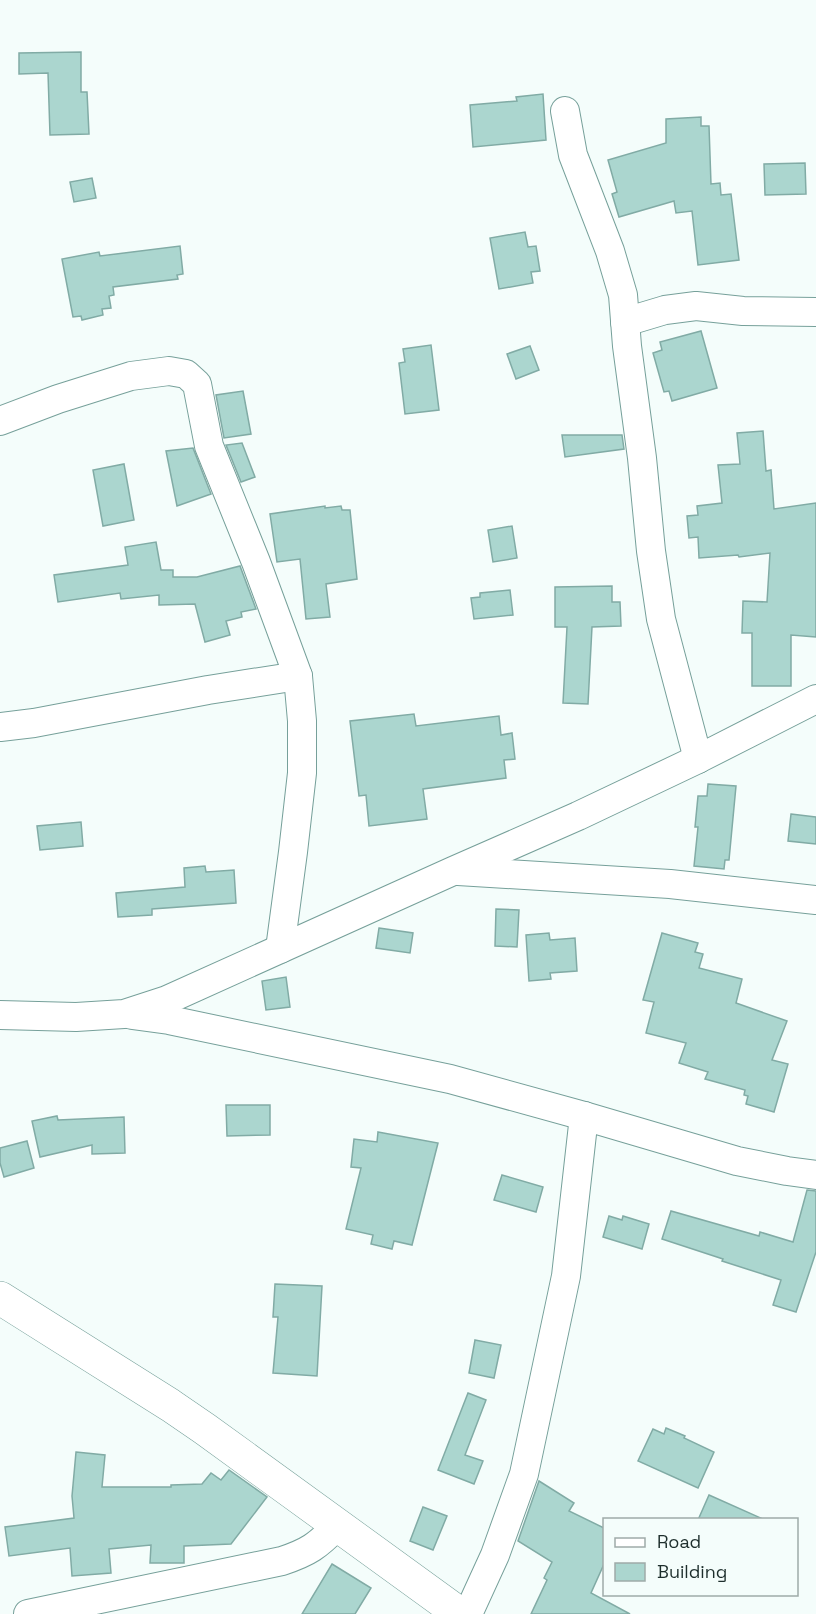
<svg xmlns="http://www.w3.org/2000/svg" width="816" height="1614" font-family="'Space Grotesk',sans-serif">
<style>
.building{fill:#abd6cf;stroke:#81aba5;stroke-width:1.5}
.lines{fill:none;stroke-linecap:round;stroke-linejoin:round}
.minor-casing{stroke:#76a09a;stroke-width:30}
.tertiary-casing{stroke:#76a09a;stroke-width:34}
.minor{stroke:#fff;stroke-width:28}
.tertiary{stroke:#fff;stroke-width:33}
</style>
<rect width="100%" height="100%" fill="#f4fdfb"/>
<!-- building -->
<g class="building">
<path d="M 81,52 L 81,92 L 87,92 L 89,134 L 50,135 L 48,73 L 19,74 L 19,53 Z"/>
<path d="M 543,94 L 546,140 L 473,147 L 470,105 L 517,101 L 516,97 Z"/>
<path d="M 701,117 L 701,126 L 709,126 L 711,184 L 720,183 L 721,195 L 731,194 L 739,260 L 698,265 L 692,211 L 676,213 L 674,201 L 619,217 L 612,194 L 617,192 L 608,160 L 666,143 L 666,119 Z"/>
<path d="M 805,163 L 806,194 L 765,195 L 764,164 Z"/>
<path d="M 92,178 L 96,198 L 74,202 L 70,182 Z"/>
<path d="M 525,232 L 528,247 L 536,246 L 540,271 L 531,272 L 533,283 L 499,289 L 490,238 Z"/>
<path d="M 180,246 L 183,274 L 177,275 L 178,279 L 113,287 L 114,295 L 109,296 L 111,308 L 102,309 L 103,315 L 82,320 L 81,316 L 73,317 L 62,259 L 99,252 L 100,256 Z"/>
<path d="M 701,331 L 717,388 L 672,401 L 669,391 L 664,392 L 653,353 L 662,350 L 660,342 Z"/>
<path d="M 431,345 L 439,410 L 405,414 L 399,363 L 405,362 L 403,349 Z"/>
<path d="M 530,346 L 539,370 L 516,379 L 507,354 Z"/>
<path d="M 243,391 L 251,434 L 224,438 L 216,395 Z"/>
<path d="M 763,431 L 766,471 L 771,470 L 774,509 L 816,503 L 816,637 L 791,635 L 791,686 L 752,686 L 752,633 L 742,633 L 743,601 L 767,602 L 770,553 L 739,557 L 738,555 L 699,558 L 698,537 L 689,538 L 687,516 L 698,515 L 697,506 L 722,503 L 718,465 L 740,464 L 737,433 Z"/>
<path d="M 562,435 L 622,435 L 624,449 L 565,457 Z"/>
<path d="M 242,443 L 255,477 L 241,482 L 226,445 Z"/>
<path d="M 193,448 L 211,494 L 177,506 L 166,451 Z"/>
<path d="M 124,464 L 134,520 L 103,526 L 93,470 Z"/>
<path d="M 325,506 L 325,508 L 341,506 L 342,510 L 350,510 L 357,579 L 326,584 L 330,617 L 306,619 L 300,559 L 277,562 L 270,514 Z"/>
<path d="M 512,526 L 517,558 L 493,562 L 488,530 Z"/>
<path d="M 156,542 L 161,570 L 173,570 L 173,577 L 197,577 L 240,566 L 256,609 L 241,612 L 242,617 L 226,621 L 230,635 L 205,642 L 195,604 L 159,605 L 159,595 L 121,599 L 120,593 L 58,602 L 54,575 L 128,565 L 125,547 Z"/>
<path d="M 612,586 L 612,602 L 620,602 L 621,626 L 592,627 L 588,704 L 563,703 L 567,627 L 555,627 L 555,587 Z"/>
<path d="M 510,590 L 513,615 L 474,619 L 471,598 L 480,597 L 480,593 Z"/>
<path d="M 414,714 L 416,726 L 499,716 L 501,735 L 512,733 L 515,759 L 504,760 L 506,778 L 423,789 L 427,819 L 369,826 L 366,795 L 359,796 L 350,721 Z"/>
<path d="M 708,784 L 736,786 L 729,860 L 725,860 L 724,869 L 694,866 L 698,827 L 695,827 L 698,796 L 707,796 Z"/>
<path d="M 791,814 L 816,817 L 816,844 L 788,841 Z"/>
<path d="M 81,822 L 83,846 L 40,850 L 37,826 Z"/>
<path d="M 205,866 L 206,872 L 234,870 L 236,903 L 152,909 L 152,915 L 118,917 L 116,893 L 185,887 L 184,868 Z"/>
<path d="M 496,909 L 519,910 L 517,947 L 495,946 Z"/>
<path d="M 379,928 L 413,933 L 410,953 L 376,948 Z"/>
<path d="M 549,933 L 550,940 L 575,938 L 577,971 L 550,973 L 551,979 L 529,981 L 526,935 Z"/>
<path d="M 662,933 L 698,943 L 695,952 L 703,954 L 699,968 L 742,979 L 736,1003 L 787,1021 L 772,1060 L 788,1064 L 774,1112 L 746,1104 L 748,1096 L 744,1095 L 745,1090 L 705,1079 L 708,1072 L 679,1063 L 686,1043 L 646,1033 L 654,1002 L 643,1000 Z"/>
<path d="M 286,977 L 290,1007 L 266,1010 L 262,981 Z"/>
<path d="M 226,1105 L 270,1105 L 270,1135 L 227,1136 Z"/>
<path d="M 57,1116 L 58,1120 L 124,1117 L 125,1153 L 92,1154 L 92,1145 L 40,1157 L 32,1121 Z"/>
<path d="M 378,1132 L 438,1143 L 412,1245 L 394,1241 L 392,1249 L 371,1244 L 373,1235 L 346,1229 L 361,1168 L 351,1167 L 354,1139 L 377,1142 Z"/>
<path d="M 27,1141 L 34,1168 L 4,1177 L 0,1163 L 0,1148 Z"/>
<path d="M 502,1175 L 543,1187 L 536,1212 L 494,1200 Z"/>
<path d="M 807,1190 L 816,1191 L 816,1252 L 796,1312 L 773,1305 L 781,1280 L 722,1261 L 723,1259 L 662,1239 L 671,1211 L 759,1236 L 760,1232 L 793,1242 Z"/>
<path d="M 609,1216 L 622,1220 L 623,1216 L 649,1224 L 642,1249 L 603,1237 Z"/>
<path d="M 275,1284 L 322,1286 L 317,1376 L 273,1373 L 278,1317 L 273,1317 Z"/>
<path d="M 475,1340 L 501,1345 L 494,1378 L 469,1373 Z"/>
<path d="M 468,1393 L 486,1400 L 465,1455 L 483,1461 L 474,1484 L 438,1470 Z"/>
<path d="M 666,1428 L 685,1436 L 684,1438 L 714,1452 L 698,1488 L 638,1461 L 653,1429 L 664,1434 Z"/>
<path d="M 76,1452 L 105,1455 L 102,1487 L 171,1487 L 171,1485 L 202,1484 L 211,1473 L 221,1480 L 229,1470 L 267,1497 L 231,1544 L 184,1546 L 184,1563 L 150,1563 L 151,1545 L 109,1549 L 111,1573 L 72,1576 L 70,1548 L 9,1556 L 5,1527 L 74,1518 L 72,1496 Z"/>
<path d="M 539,1481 L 574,1503 L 569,1511 L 604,1528 L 604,1564 L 591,1593 L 630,1614 L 531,1614 L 547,1580 L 544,1578 L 552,1562 L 518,1541 Z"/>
<path d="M 709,1495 L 765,1520 L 698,1520 Z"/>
<path d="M 423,1507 L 447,1516 L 433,1550 L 410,1541 Z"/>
<path d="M 332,1564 L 371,1588 L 355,1614 L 302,1614 Z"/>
</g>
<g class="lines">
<defs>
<g id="minor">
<path d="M 565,111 L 573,155 L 610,251 L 623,295 L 627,346 L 642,458 L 651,551 L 661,619 L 698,759"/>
<path d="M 625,322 L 665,310 L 696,306 L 743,311 L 816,312"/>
<path d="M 0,421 L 58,399 L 131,376 L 169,371 L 186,374 L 197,384 L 209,446 L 256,562 L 298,676 L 302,721 L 302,773 L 293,852 L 280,949"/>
<path d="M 0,727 L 34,723 L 208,690 L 298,676"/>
<path d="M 458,871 L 670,884 L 816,900"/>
<path d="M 0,1015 L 76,1017 L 124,1014 L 167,1000 L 453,871 L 578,816 L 698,759 L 816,699"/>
<path d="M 132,1015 L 169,1020 L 450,1079 L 584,1116 L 737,1161 L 787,1171 L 816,1175"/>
<path d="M 28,1614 L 282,1561 C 309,1552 317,1546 337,1526"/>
<path d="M 468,1614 L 495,1555 L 524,1474 L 566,1276 L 584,1116"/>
</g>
<path id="tertiary" d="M 0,1298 L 170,1405 L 205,1429 L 460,1614"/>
</defs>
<!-- minor casing -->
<use href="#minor" class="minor-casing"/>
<!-- tertiary casing -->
<use href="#tertiary" class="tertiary-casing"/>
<!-- minor -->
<use href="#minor" class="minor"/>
<!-- tertiary -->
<use href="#tertiary" class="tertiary"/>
</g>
<!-- legend -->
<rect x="603" y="1518" width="195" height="78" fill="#f4fdfb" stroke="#9eaba9" stroke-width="1.5"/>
<rect x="615" y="1538" width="30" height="9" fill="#ffffff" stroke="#9eaba9" stroke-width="1.5"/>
<text x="657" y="1548" font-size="18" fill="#1e2f2d">Road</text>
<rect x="615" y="1563" width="30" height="18" fill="#abd6cf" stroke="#9eaba9" stroke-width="1.5"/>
<text x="657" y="1578" font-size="18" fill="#1e2f2d">Building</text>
</svg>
